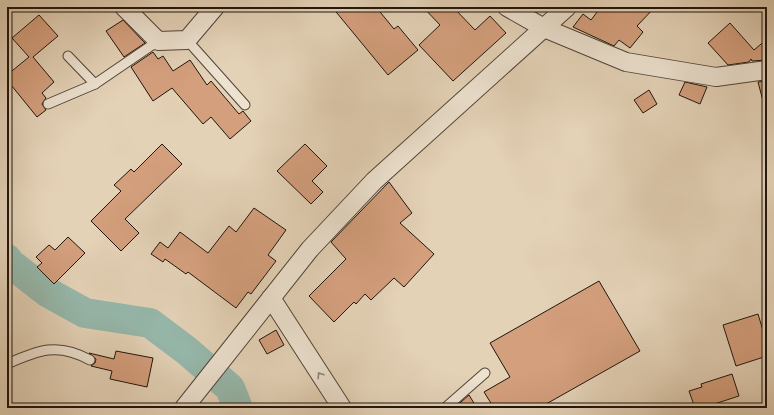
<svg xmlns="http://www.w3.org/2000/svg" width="774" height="415" font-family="Alegreya,serif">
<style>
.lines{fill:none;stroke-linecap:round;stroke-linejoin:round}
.river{stroke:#96b8ab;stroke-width:30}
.building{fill:#d49f7d;stroke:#1f150e}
.service-casing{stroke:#504438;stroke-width:11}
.minor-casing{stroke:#504438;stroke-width:20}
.service{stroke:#ede2d0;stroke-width:9}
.minor{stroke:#ede2d0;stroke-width:18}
.oneway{stroke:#908679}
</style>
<rect width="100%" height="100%" fill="#e4d2b7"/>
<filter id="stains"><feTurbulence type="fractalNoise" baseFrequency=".005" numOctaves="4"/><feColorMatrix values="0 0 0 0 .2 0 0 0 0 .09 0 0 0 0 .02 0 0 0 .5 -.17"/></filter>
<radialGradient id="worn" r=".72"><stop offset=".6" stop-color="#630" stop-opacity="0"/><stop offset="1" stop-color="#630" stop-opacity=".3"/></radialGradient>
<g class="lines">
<!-- river -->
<path class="river" d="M 7,259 L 11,264 L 47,292 L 85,313 L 150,323 L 186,350 L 230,388 L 238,408"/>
</g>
<!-- building -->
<g class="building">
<path d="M 332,7 L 376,7 L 394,29 L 398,26 L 418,50 L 388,75 Z"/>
<path d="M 423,7 L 453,7 L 475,30 L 490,16 L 506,33 L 453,81 L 419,45 L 440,25 Z"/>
<path d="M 601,7 L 655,7 L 637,26 L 643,32 L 630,48 L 619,40 L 614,46 L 573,27 L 583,14 L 591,20 Z"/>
<path d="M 39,15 L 58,36 L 33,57 L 54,82 L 42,93 L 46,98 L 42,104 L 46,110 L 37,117 L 7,80 L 7,75 L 29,57 L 12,38 Z"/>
<path d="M 123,20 L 145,43 L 124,57 L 106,31 Z"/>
<path d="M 730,23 L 754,50 L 767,39 L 767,60 L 752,61 L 751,59 L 749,62 L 728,65 L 708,43 Z"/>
<path d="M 153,52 L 158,59 L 163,56 L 173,71 L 190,60 L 207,85 L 211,81 L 239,114 L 243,111 L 251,121 L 230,139 L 211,117 L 203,124 L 172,88 L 153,101 L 131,67 Z"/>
<path d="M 767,81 L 767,101 L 763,101 L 758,82 Z"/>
<path d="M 685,82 L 707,87 L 700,104 L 679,95 Z"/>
<path d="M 649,90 L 657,104 L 643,113 L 634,100 Z"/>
<path d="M 162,144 L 182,164 L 125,219 L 139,233 L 121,251 L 91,221 L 121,191 L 114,185 L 131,169 L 134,172 Z"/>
<path d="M 305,144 L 327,166 L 312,181 L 323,192 L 311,204 L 277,171 Z"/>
<path d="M 389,182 L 412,213 L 400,223 L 434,254 L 404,287 L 394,278 L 371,300 L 365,294 L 356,304 L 354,302 L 334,322 L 309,296 L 346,259 L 331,242 Z"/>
<path d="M 254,208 L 286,230 L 268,255 L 276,261 L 251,294 L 248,292 L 236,308 L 188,272 L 186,274 L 165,259 L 163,262 L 151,254 L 160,242 L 168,248 L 180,232 L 208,253 L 229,226 L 236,232 Z"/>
<path d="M 68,237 L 85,253 L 54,284 L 37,267 L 42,263 L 36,257 L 49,245 L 55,250 Z"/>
<path d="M 599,281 L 640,351 L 539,408 L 494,408 L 484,392 L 510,377 L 490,343 Z"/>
<path d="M 758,314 L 767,344 L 767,356 L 736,366 L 723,325 Z"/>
<path d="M 276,330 L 284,345 L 267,354 L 259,340 Z"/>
<path d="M 116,351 L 153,358 L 147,387 L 110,379 L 112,371 L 91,366 L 95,363 L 96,359 L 89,353 L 114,359 Z"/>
<path d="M 732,374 L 739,396 L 702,408 L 695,408 L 689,391 L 702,387 L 701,384 Z"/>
<path d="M 469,395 L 477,408 L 454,408 Z"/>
</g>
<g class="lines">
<defs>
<g id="service">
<path d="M 187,40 L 245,105"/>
<path d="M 68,56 L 95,84 L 158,41"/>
<path d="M 48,104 L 95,84"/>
<path d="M 7,364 C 38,350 58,342 90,360"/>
<path d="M 445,408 L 485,373"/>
</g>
<g id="minor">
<path d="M 124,7 L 158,41 L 187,40 L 215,7"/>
<path d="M 507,7 L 544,28 L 626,62 L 716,77 L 767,70"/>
<path d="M 271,298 L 342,408"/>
<path d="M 184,408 L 310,249 L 374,181 L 567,7"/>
</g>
</defs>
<!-- service casing -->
<use href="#service" class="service-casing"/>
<!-- minor casing -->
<use href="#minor" class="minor-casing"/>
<!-- service -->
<use href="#service" class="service"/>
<!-- minor -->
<use href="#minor" class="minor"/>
</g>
<!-- one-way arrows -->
<defs><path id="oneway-chevron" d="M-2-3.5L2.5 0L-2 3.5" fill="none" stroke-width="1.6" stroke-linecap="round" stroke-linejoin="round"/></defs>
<use class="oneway" href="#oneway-chevron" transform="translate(320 375) rotate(-123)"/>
<!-- margin -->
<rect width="774" height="415" fill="none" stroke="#e4d2b7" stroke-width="24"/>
<rect x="8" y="8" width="758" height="399" fill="none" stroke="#1f150e" stroke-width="2"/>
<rect x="12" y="12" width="750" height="391" fill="none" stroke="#1f150e"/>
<rect width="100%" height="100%" filter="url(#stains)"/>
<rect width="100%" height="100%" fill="url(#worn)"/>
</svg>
